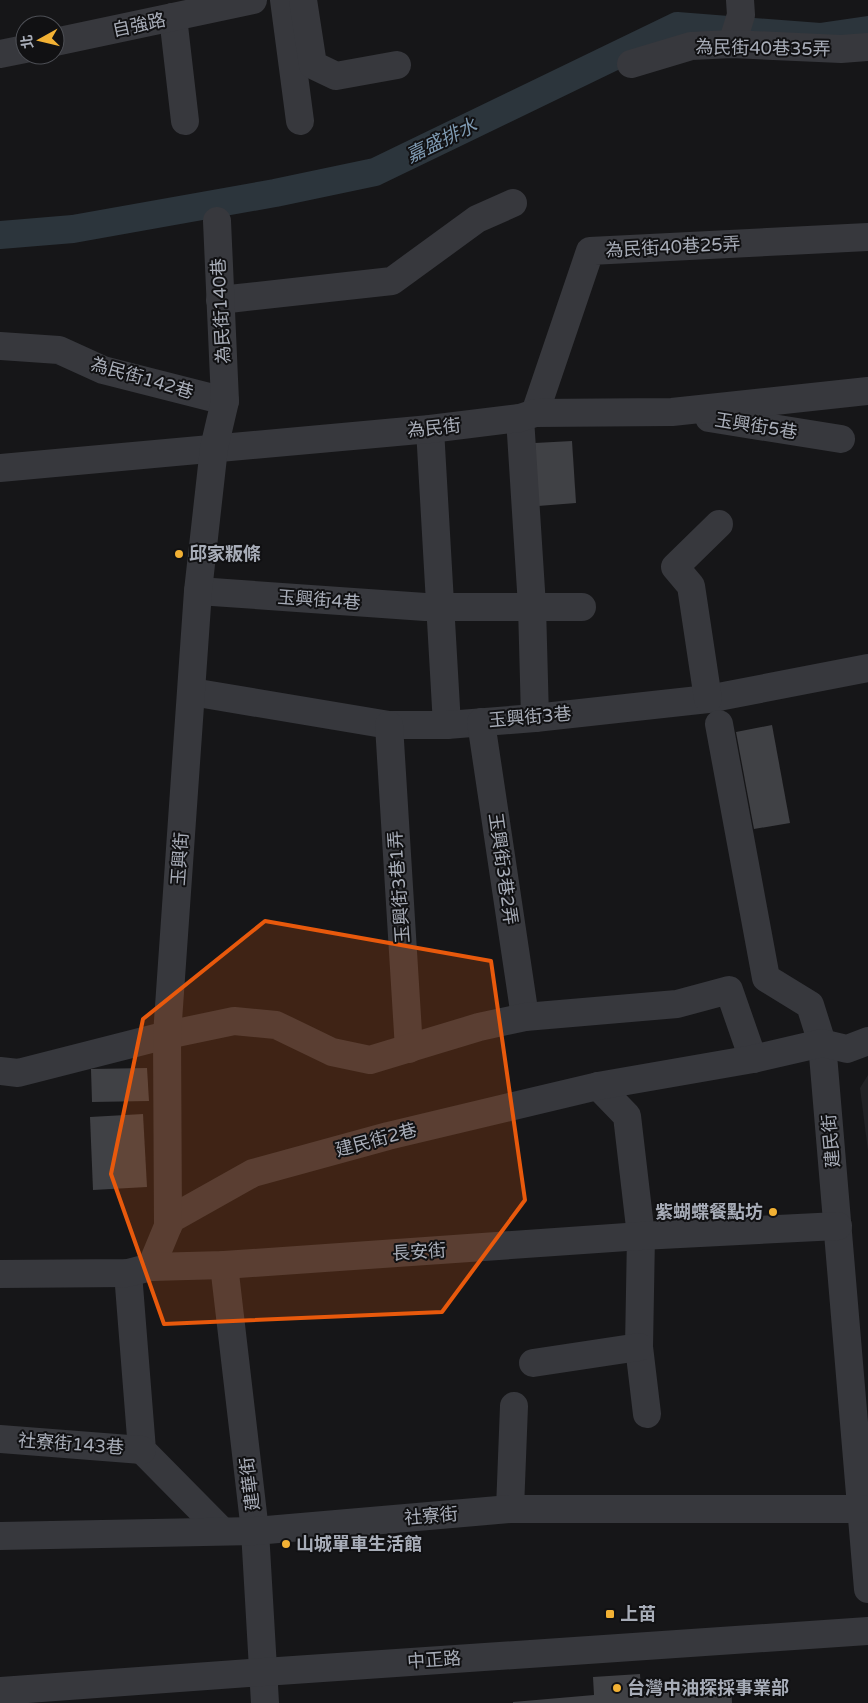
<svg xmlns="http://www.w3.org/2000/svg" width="868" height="1703" font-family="'Varela Round','Noto Sans TC',sans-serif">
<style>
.built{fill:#222225}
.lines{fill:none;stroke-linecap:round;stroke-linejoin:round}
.canal{stroke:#2c353c;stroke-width:28}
.building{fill:#404145}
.minor{stroke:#37383d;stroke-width:28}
.marked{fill:#e8590c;fill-opacity:0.2;stroke:#e8590c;stroke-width:4;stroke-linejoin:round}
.poi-dot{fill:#f2b134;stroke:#111113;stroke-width:2}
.labels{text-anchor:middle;stroke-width:4;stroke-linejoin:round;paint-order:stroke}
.street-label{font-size:18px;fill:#a8adb8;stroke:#111113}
.poi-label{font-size:18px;font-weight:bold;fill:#a8adb8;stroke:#111113;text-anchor:start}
.water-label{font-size:19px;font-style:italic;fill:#7f9bb3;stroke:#111113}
</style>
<rect width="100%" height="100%" fill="#161618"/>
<!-- built -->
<path class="built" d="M 868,1075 L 868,1151 L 860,1088 Z"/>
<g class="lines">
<!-- canal -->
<path class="canal" d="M 0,235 L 73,229 L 275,193 L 375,172 L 677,26 L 820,37 L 868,30"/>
</g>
<!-- building -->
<g class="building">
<path d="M 572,441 L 576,503 L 538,506 L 535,443 Z"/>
<path d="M 772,725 L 790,823 L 754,829 L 736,732 Z"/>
<path d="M 147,1068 L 149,1101 L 92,1102 L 91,1069 Z"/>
<path d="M 143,1114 L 147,1187 L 93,1190 L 90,1117 Z"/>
<path d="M 640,1674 L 641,1692 L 731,1683 L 732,1703 L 513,1703 L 513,1702 L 594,1695 L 593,1677 Z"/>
</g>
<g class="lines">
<!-- minor -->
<g class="minor">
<path d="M 284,0 L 300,121"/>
<path d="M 303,0 L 313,65 L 336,76 L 397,65"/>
<path d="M 173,17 L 185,121"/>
<path d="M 55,42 L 253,0"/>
<path d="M 732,44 L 741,15 L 740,0"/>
<path d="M 0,54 L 25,49"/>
<path d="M 631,64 L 691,46 L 732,44 L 841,49 L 868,47"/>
<path d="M 220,300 L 392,281 L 477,219 L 513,203"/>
<path d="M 0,346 L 59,350 L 103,370 L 225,401"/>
<path d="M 535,413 L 590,251 L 868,237"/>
<path d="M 520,418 L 532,606 L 535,718"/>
<path d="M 709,418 L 841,439"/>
<path d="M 430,429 L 447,725"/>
<path d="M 0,468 L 430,429 L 520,418 L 535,413 L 672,412 L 868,391"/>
<path d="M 198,591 L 425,607 L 582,607"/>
<path d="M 192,692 L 389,725 L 447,725 L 535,718 L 708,699 L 868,668"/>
<path d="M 708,699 L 691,586 L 675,567 L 719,524"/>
<path d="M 481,722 L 525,1017"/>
<path d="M 719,724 L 766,978 L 810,1005 L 822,1043 L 868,1589"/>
<path d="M 389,725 L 409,1049"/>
<path d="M 0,1071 L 18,1073 L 167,1035 L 234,1021 L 276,1025 L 332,1052 L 370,1060 L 479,1027 L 525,1017 L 677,1004 L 729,990 L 753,1059"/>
<path d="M 598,1086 L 627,1116 L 641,1236 L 639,1347 L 647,1414"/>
<path d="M 168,1226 L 171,1219 L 253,1173 L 388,1136 L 598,1086 L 753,1059 L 822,1043 L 847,1049 L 868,1041"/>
<path d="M 224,1265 L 255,1531 L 265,1703"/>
<path d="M 151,1267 L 168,1226 L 167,1035 L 198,591 L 214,448 L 225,401 L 217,221"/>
<path d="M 128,1273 L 142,1450 L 222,1531"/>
<path d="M 0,1274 L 128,1273 L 151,1267 L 224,1265 L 641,1236 L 838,1226"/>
<path d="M 533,1363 L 639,1347"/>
<path d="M 0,1439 L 142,1450"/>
<path d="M 510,1509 L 514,1406"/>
<path d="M 0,1536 L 255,1531 L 510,1509 L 862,1509"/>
<path d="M 0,1691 L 264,1672 L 868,1631"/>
</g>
</g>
<!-- marked area -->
<path class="marked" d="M 265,921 L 491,961 L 525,1200 L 442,1312 L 164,1324 L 111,1174 L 143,1019 Z"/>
<!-- markers -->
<g class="poi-dot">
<circle cx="179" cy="554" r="5"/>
<circle cx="773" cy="1212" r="5"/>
<circle cx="286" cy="1544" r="5"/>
<rect x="605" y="1609" width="10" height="10" rx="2.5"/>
<circle cx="617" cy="1688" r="5"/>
</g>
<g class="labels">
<!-- street labels -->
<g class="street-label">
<text transform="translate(139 25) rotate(-12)" y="6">自強路</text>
<text transform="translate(763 48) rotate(1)" y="6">為民街40巷35弄</text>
<text transform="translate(673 247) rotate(-3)" y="6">為民街40巷25弄</text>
<text transform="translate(221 311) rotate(-93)" y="6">為民街140巷</text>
<text transform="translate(142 378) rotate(16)" y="6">為民街142巷</text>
<text transform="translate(756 426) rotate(9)" y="6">玉興街5巷</text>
<text transform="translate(434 428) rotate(-6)" y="6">為民街</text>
<text transform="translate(319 600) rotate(4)" y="6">玉興街4巷</text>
<text transform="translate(530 717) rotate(-5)" y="6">玉興街3巷</text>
<text transform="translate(180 859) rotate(-86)" y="6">玉興街</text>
<text transform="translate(503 869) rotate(82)" y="6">玉興街3巷2弄</text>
<text transform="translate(399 887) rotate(-94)" y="6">玉興街3巷1弄</text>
<text transform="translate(376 1140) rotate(-15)" y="6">建民街2巷</text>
<text transform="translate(831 1141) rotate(-95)" y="6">建民街</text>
<text transform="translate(419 1252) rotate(-4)" y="6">長安街</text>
<text transform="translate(71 1444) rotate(4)" y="6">社寮街143巷</text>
<text transform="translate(250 1484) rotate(-97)" y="6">建華街</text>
<text transform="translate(431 1516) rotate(-5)" y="6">社寮街</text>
<text transform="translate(434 1660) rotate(-4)" y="6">中正路</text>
</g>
<!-- poi labels -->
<g class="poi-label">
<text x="189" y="560">邱家粄條</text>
<text x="763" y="1218" text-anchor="end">紫蝴蝶餐點坊</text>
<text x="296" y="1550">山城單車生活館</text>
<text x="620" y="1620">上苗</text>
<text x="627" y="1694">台灣中油探採事業部</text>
</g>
<!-- water labels -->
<g class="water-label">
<text transform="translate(441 140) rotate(-26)" y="7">嘉盛排水</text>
</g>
</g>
<!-- north arrow -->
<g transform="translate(40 40) rotate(262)"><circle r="24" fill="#111113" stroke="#4d4f55"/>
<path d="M0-4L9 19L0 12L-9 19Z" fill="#f2b134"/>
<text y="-8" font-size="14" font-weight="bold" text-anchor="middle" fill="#a8adb8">北</text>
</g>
</svg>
